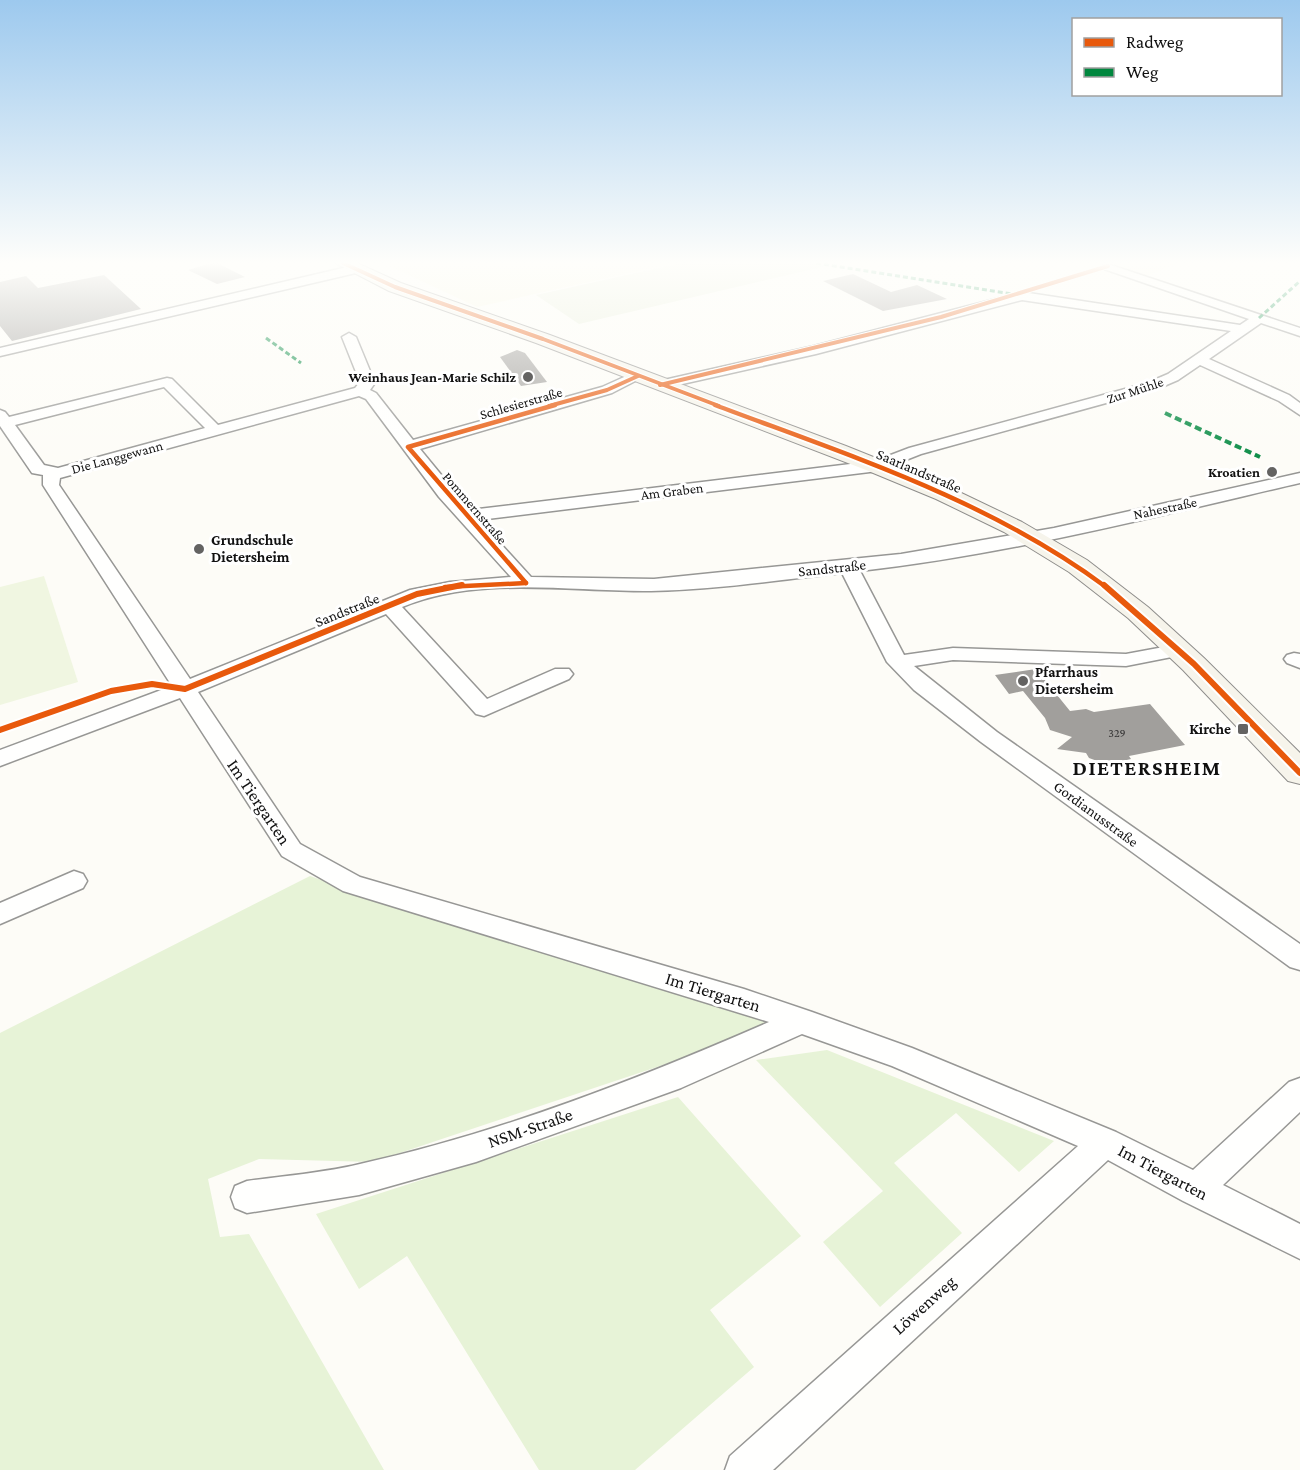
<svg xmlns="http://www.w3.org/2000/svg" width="1300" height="1470" font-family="'Crimson Pro',serif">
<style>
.farmland{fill:#f9f7e4}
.green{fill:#e7f3d7}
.cemetery{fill:#e9eedb}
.pitch{fill:#f0f6e1}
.building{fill:#a19f9c}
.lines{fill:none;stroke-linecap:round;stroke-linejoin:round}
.minor-casing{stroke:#979795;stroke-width:3}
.secondary-casing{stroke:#8e8d8b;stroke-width:2}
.minor{fill:#fffffe;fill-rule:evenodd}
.secondary{fill:#f6f4eb;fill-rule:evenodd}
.quiet-far1{stroke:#00873e;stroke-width:3;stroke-dasharray:5 3;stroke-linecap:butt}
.quiet{stroke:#00873e;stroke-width:4;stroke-dasharray:7 4;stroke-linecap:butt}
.cycleway-far2-casing{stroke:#fff;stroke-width:6}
.cycleway-far1-casing{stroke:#fff;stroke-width:8}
.cycleway-casing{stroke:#fff;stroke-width:10}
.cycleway-far2{stroke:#e8590c;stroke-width:4}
.cycleway-far1{stroke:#e8590c;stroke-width:4.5}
.cycleway{stroke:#e8590c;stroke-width:6}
.poi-dot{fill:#646362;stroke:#fff;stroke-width:2}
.labels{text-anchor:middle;stroke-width:6;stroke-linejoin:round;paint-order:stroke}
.number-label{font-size:12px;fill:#353434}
.far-poi-label{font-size:14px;font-weight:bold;fill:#111;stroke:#fff;text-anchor:end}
.far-street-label{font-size:14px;fill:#111;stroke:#fff}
.street-label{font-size:15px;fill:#111;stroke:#fff}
.poi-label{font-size:15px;font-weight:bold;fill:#111;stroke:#fff;text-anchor:start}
.near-street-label{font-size:18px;fill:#111;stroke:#fff}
.district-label{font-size:21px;font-weight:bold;letter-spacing:1.5px;fill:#111;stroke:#fff}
</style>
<rect width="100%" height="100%" fill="#fdfcf7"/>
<!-- farmland -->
<g class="farmland">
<path d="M 383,263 L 675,263 L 477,307 Z"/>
<path d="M 1095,263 L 1179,263 L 1138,279 L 1106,270 Z"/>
</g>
<!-- green -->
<g class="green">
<path d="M 310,876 L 451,924 L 781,1020 L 666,1064 L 373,1162 L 259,1159 L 208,1179 L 220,1237 L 249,1234 L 384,1470 L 0,1470 L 0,1033 Z"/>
<path d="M 827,1050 L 1054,1141 L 1019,1172 L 956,1113 L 894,1163 L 962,1233 L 880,1307 L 823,1242 L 883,1191 L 756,1060 Z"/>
<path d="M 678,1097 L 801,1236 L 710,1310 L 754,1367 L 635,1470 L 539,1470 L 407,1256 L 359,1289 L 316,1214 Z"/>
</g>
<!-- cemetery -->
<path class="cemetery" d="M 681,263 L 809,263 L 826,266 L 579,324 L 536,295 Z"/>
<!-- pitch -->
<path class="pitch" d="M 44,576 L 78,682 L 0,705 L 0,587 Z"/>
<!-- building -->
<g class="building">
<path d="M 211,263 L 217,263 L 245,277 L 217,284 L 188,270 Z"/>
<path d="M 853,274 L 891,292 L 917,285 L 947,299 L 883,311 L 823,281 Z"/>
<path d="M 104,275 L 141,309 L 12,341 L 0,326 L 0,282 L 26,276 L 38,288 Z"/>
<path d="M 517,350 L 525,353 L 547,382 L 521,386 L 500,357 Z"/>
<path d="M 1036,669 L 1070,711 L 1086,709 L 1094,712 L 1150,704 L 1185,745 L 1129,756 L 1131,759 L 1110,764 L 1108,761 L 1100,762 L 1089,758 L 1086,753 L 1057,749 L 1072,737 L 1050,730 L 1045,718 L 1023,691 L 1009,694 L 995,675 Z"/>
</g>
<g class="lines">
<defs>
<g id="minor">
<path d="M 1105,263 L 1300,328 L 1300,336 L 1261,323 L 1209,359 L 1289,395 L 1300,403 L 1300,415 L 1279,401 L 1200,365 L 1178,380 L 1157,389 L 921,454 L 878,471 L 479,520 L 531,577 L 654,579 L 901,554 L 1054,528 L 1300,473 L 1300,483 C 1154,517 1009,554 860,571 L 904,655 L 953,648 L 1126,654 L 1180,644 L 1187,646 L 1190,650 L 1187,654 L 1126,666 L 953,660 L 914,666 L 997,732 L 1300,944 L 1300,970 L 1290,967 L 981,742 L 914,690 L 887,662 L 842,573 C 779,580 714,590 651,591 C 569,592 479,575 402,607 L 487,699 L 555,669 L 569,669 L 573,674 L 569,679 L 484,716 L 476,714 L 386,614 L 198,692 L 300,844 L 360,877 L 744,989 L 812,1012 L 912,1048 L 1116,1132 L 1193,1170 L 1289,1082 L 1300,1078 L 1300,1112 L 1223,1185 L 1300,1224 L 1300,1259 L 1183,1201 L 1108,1160 L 773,1470 L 725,1470 L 730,1456 L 1078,1146 L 892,1066 L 802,1034 L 681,1088 L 476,1162 L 359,1195 L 247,1213 L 235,1208 L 231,1197 L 235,1186 L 247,1181 C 284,1176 323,1173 360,1164 C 500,1133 638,1079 769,1022 L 343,891 L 282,856 L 180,698 L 0,766 L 0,750 L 172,686 L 43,485 L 43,475 L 32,473 L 0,426 L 0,410 L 5,412 L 9,417 L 167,378 L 172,379 L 218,425 L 355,388 L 360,382 L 342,337 L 349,333 L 356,337 L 375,383 L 370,390 L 376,393 L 413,440 L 602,387 L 633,373 L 638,372 L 645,376 L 612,393 L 420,449 L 470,510 L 875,461 L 909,448 L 1147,383 L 1168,374 L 1231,331 L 1022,300 L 816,354 L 660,389 L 653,385 L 655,382 L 814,346 L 1022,292 L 1240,325 L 1249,319 L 1104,269 L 1102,266 ZM 164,387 L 205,428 L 58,468 L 44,465 L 15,425 ZM 359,396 L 366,399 L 439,497 L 511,577 L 450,582 L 410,590 L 190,679 L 59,485 L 60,478 Z"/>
<path d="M 356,265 L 362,269 L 360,272 L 0,356 L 0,348 Z"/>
<path d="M 1294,653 L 1300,654 L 1300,668 L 1287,663 L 1284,659 L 1287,655 Z"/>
<path d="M 74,871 L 83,874 L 87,881 L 83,888 L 0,924 L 0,903 Z"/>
</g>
<path id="secondary" d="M 335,263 L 357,263 L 401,283 L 550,335 L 846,446 L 953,489 L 1022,522 L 1087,560 L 1148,607 L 1204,658 L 1300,753 L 1300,784 L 1288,781 L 1183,670 L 1128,618 L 1069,572 L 1004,532 L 936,499 L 866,470 L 536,343 L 389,291 Z"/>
</defs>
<!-- minor casing -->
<use href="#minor" class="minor-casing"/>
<!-- secondary casing -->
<use href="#secondary" class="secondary-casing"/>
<!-- minor -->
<use href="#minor" class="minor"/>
<!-- secondary -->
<use href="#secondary" class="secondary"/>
<!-- quiet-far1 -->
<g class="quiet-far1">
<path d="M 816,263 L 1012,294"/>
<path d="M 1259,318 L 1300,281"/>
<path d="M 266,338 L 301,363"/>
</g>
<!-- quiet -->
<path class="quiet" d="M 1165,413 L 1260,457"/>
<defs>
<g id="cycleway-far2">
<path d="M 343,263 L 395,287 L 543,339 L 719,406"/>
<path d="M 660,385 L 941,317 L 1108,266"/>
<path d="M 549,406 L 607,390 L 638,376"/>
</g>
<g id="cycleway-far1">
<path d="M 715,405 C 850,456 989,500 1106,587"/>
<path d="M 526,583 L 408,447 L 555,405"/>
<path d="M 445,587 L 526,583"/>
</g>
<g id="cycleway">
<path d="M 1104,585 L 1194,664 L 1300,773"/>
<path d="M 0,730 L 111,691 L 152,684 L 185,689 L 417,594 L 462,585"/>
</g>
</defs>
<!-- cycleway-far2 casing -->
<use href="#cycleway-far2" class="cycleway-far2-casing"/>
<!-- cycleway-far1 casing -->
<use href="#cycleway-far1" class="cycleway-far1-casing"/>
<!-- cycleway casing -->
<use href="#cycleway" class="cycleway-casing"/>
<!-- cycleway-far2 -->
<use href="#cycleway-far2" class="cycleway-far2"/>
<!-- cycleway-far1 -->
<use href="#cycleway-far1" class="cycleway-far1"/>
<!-- cycleway -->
<use href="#cycleway" class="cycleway"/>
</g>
<!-- sky -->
<linearGradient id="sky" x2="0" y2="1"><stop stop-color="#9dc9ee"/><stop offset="0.56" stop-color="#fefefb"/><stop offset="1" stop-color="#fefefb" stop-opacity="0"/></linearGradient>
<rect width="1300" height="469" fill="url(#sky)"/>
<!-- markers -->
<g class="poi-dot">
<circle cx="528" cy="377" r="6"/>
<circle cx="1272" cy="472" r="6"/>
<circle cx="199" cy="549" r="6"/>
<circle cx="1023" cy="681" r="6"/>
<rect x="1237" y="723" width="12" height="12" rx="3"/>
</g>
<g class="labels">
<!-- number labels -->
<g class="number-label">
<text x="1117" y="737">329</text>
</g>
<!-- far-poi labels -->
<g class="far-poi-label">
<text x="516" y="382">Weinhaus Jean-Marie Schilz</text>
<text x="1260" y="477">Kroatien</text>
</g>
<!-- far-street labels -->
<g class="far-street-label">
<text transform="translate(1135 390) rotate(-18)" y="5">Zur Mühle</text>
<text transform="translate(521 403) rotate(-16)" y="5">Schlesierstraße</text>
<text transform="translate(117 457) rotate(-15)" y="5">Die Langgewann</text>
<text transform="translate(672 491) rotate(-7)" y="5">Am Graben</text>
<text transform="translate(475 508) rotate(49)" y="5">Pommernstraße</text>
<text transform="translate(1165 508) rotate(-12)" y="5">Nahestraße</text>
</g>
<!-- street labels -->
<g class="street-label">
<text transform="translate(919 471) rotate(23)" y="5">Saarlandstraße</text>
<text transform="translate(832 568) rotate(-6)" y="5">Sandstraße</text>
<text transform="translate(347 610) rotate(-22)" y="5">Sandstraße</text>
<text transform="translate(1096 814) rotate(36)" y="5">Gordianusstraße</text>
</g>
<!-- poi labels -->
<g class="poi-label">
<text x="211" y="545">Grundschule<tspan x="211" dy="17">Dietersheim</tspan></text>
<text x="1035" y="677">Pfarrhaus<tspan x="1035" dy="17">Dietersheim</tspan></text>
<text x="1231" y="734" text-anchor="end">Kirche</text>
</g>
<!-- near-street labels -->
<g class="near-street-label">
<text transform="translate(259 802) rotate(56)" y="6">Im Tiergarten</text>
<text transform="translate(713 992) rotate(17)" y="6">Im Tiergarten</text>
<text transform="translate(530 1128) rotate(-19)" y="6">NSM-Straße</text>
<text transform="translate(1163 1172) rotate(28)" y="6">Im Tiergarten</text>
<text transform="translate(924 1305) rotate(-42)" y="6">Löwenweg</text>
</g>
<!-- district labels -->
<g class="district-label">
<text x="1147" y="775">DIETERSHEIM</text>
</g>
</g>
<!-- legend -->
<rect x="1072" y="18" width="210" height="78" fill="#ffffff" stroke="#a0a0a0" stroke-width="1.5"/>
<rect x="1084" y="38" width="30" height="9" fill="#e8590c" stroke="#a0a0a0" stroke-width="1.5"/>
<text x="1126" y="48" font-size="18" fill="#111111">Radweg</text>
<rect x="1084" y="68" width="30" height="9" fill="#00873e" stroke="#a0a0a0" stroke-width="1.5"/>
<text x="1126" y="78" font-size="18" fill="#111111">Weg</text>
</svg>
